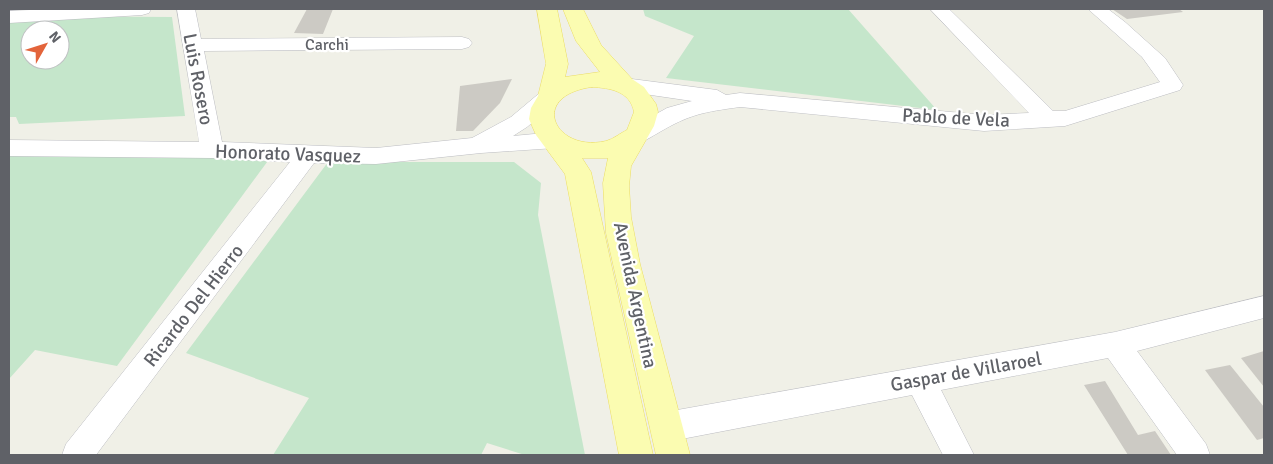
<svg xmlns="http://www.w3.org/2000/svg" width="1273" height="464" font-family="Signika,sans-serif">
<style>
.green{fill:#c5e6cb;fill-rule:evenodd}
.building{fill:#cccac4}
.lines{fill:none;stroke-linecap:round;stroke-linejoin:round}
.minor-casing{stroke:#bcbdc2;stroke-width:1}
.major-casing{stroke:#ecdd64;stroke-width:1}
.minor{fill:#fff;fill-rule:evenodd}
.major{fill:#fbfcb1;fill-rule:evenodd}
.labels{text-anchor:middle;stroke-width:4.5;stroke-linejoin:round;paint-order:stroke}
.far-street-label{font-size:16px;fill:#5f6167;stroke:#fff}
.street-label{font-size:19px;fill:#5f6167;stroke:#fff}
</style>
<rect width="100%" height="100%" fill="#f0f0e7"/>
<!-- green -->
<g class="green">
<path d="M 643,9 L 848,9 L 937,110 L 666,78 L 694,36 L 645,16 Z"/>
<path d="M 13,16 L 172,17 L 185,116 L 19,124 L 16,117 L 9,117 L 9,22 ZM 30,30 L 60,30 L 60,60 L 30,60 Z"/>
<path d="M 9,154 L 273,154 L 117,366 L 35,350 L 9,379 Z"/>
<path d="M 328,162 L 514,162 L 541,183 L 538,215 L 585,455 L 525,455 L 487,443 L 481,455 L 273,455 L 309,398 L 186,353 Z"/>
</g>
<!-- building -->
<g class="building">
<path d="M 307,9 L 333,9 L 323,34 L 294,33 Z"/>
<path d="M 1112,9 L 1179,9 L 1183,12 L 1127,19 Z"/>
<path d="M 512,79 L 500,103 L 473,131 L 456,131 L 460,86 Z"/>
<path d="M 1264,351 L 1264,387 L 1241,358 Z"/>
<path d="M 1230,365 L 1264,407 L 1264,438 L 1257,440 L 1205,370 Z"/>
<path d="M 1105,381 L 1138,435 L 1155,431 L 1171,455 L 1128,455 L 1084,385 Z"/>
</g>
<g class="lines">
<defs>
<g id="minor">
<path d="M 51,9 L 151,9 L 149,13 L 142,15 L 9,23 L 9,11 Z"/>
<path d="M 177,9 L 195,9 L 201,39 L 462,37 L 469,39 L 472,43 L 469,47 L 462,49 L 204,51 L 222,142 L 376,148 L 472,138 L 511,117 L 542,91 L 550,89 L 558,91 L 561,96 L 558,101 L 527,127 L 513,136 L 555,132 L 563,134 L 566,140 L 563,146 L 555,148 L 481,153 L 376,164 L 314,163 L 96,455 L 62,455 L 66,444 L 290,162 L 212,158 L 9,156 L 9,140 L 199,142 Z"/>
<path d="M 930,9 L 949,9 L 1053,111 L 1065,111 L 1160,82 L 1142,57 L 1088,9 L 1108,9 L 1125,22 L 1165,58 L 1183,85 L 1180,90 L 1065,126 L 984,131 L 740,107 C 704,112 690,114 658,133 C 647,139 639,146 626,143 L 623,137 L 626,131 L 667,108 L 692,101 L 617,90 L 614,85 L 617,80 L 624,78 L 717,90 L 726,95 L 740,93 L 984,115 L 1029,113 Z"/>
<path d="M 1264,296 L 1264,318 L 1137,351 L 1206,444 L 1210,455 L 1177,455 L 1108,358 L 941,390 L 974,455 L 943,455 L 912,395 L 666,442 L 655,437 L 651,427 L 655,417 L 666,412 L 1115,332 Z"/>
</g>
<path id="major" d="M 537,9 L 557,9 L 568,64 L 565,77 L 600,72 L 576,41 L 563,9 L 583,9 L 601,45 L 632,79 L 644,87 L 656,104 L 658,112 L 654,126 L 631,166 L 629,186 L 631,217 L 640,264 L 690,455 L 656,455 L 606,233 L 603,183 L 608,158 L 582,158 L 591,172 L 653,455 L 619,455 L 565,174 L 536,135 L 529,119 L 531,108 L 538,96 L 546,64 ZM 592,87 C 610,88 630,91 634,112 L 627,130 C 620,133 614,139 606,141 C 555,153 527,96 592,87 Z"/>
</defs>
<!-- minor casing -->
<use href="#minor" class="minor-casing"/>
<!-- major casing -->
<use href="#major" class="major-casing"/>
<!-- minor -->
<use href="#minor" class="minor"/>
<!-- major -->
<use href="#major" class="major"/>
</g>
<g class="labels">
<!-- far-street labels -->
<g class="far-street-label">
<text x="327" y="50">Carchi</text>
</g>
<!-- street labels -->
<g class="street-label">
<text transform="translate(199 79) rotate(79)" y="7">Luis Rosero</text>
<text transform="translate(956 117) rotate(3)" y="7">Pablo de Vela</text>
<text transform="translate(288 153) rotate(2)" y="7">Honorato Vasquez</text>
<text transform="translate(636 295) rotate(78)" y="7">Avenida Argentina</text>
<text transform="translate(193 305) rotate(-52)" y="7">Ricardo Del Hierro</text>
<text transform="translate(966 371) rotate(-10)" y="7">Gaspar de Villaroel</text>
</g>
</g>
<!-- border -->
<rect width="1273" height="464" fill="none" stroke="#5f6167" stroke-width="20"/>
<!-- north arrow -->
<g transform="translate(45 45) rotate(51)"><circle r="24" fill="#ffffff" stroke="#bfc0c2"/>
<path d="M0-4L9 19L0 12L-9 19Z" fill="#e3643b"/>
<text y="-8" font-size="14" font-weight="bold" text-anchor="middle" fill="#5f6167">N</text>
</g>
</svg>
